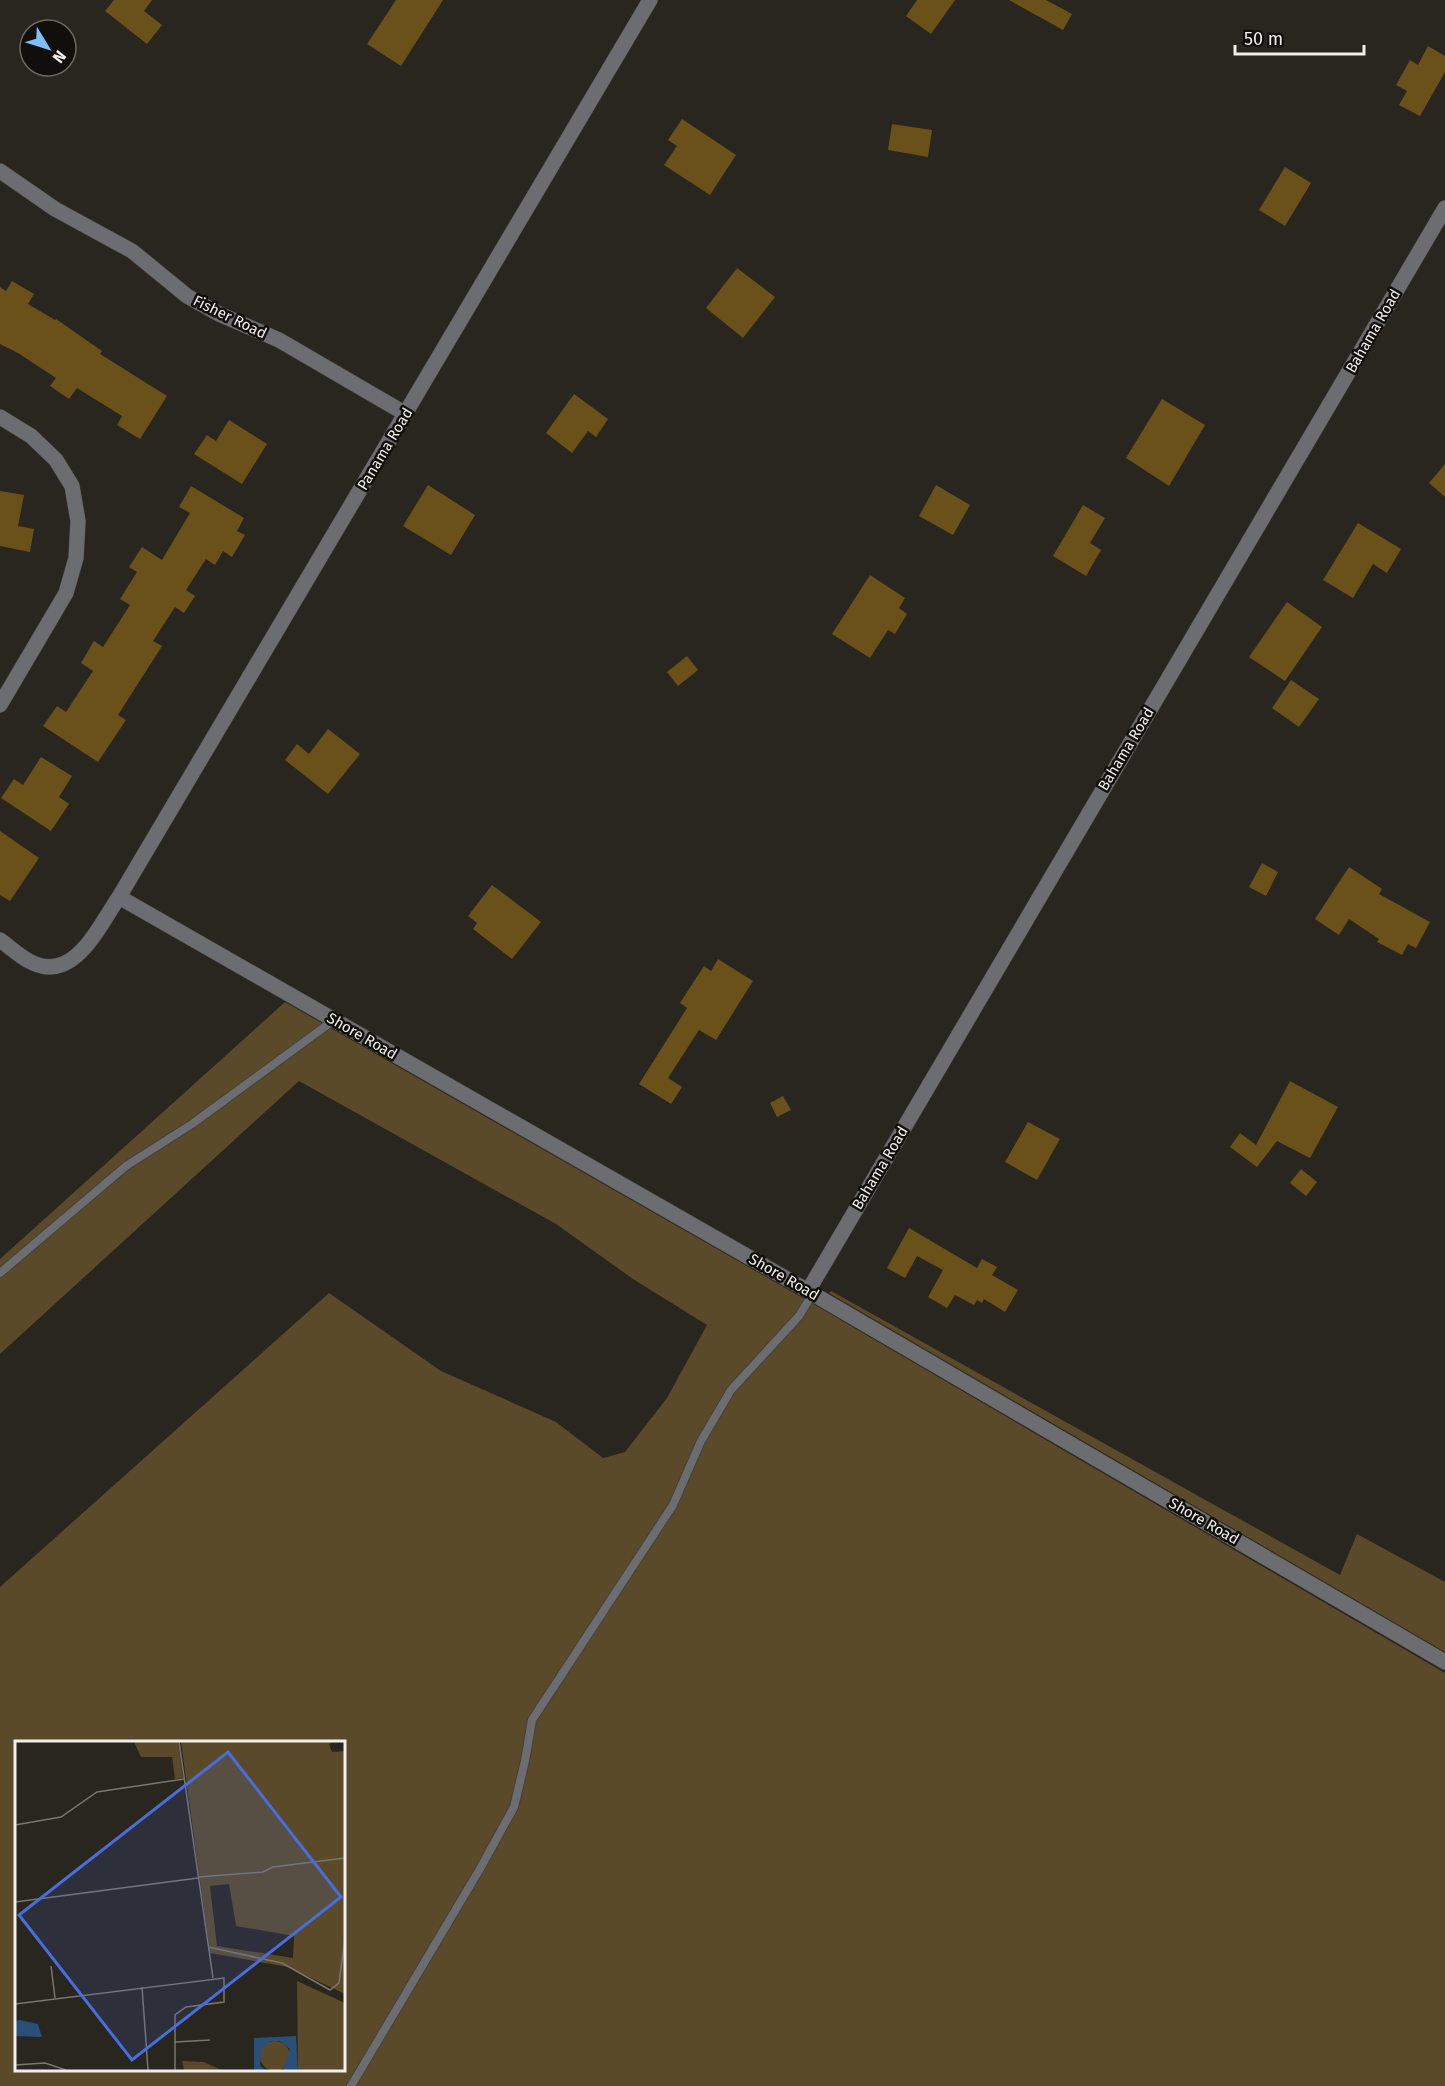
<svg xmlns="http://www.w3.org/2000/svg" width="1445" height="2086" font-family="'Fira Sans',sans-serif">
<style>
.green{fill:#5a4a29;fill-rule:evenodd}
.building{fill:#6a511a}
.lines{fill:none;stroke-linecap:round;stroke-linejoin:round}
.service-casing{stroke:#45413b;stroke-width:10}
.minor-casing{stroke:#45413b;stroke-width:16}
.tertiary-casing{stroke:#45413b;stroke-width:16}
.service{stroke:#6b6d70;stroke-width:8}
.minor{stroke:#6b6d70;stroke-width:15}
.tertiary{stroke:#6b6d70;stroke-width:15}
.labels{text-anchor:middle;stroke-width:5;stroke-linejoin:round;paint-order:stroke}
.street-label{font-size:15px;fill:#f0eeea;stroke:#100f0c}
.inset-road{fill:none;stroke:#797570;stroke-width:1.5}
.view{fill:#476edc;fill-opacity:0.15;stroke:#476edc;stroke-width:3}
.inset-edge{fill:none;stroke:#f0eeea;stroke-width:3}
</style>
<rect width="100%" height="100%" fill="#29251f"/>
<!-- green -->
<g class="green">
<path d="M 285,1002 L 815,1305 L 1445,1673 L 1445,2086 L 0,2086 L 0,1587 L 329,1293 L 441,1371 L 556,1422 L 603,1458 L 625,1452 L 667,1398 L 707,1325 L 633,1279 L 556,1224 L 299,1081 L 0,1354 L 0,1259 ZM 16,1742 L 344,1742 L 344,2070 L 16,2070 Z"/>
<path d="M 831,1291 L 1340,1575 L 1357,1534 L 1445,1582 L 1445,1652 L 829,1293 Z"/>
</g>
<!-- building -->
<g class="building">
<path d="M 114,0 L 152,0 L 144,11 L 162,25 L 147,44 L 105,11 Z"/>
<path d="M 396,0 L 443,0 L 401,66 L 367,44 Z"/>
<path d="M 917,0 L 955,0 L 931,34 L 906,16 Z"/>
<path d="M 1009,0 L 1046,0 L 1072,14 L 1063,30 Z"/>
<path d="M 1428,46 L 1445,56 L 1445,72 L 1420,116 L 1399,105 L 1407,91 L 1396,85 L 1410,60 L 1418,65 Z"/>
<path d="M 682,119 L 736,155 L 710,195 L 664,165 L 677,146 L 668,140 Z"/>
<path d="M 892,124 L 932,130 L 928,157 L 888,150 Z"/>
<path d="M 1285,167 L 1311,183 L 1285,226 L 1259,210 Z"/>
<path d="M 737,268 L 775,297 L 743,338 L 706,308 Z"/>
<path d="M 12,281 L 34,294 L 28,304 L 55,320 L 56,319 L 102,351 L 100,354 L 167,396 L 140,439 L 117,425 L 122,416 L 77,388 L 69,399 L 50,386 L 56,378 L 18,353 L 0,344 L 0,287 L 6,291 Z"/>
<path d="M 574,394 L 608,419 L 596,437 L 588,431 L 572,453 L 546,433 Z"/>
<path d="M 1162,399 L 1205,425 L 1169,486 L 1126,458 Z"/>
<path d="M 229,420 L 267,444 L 242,484 L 194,454 L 207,435 L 216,441 Z"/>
<path d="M 1445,464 L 1445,497 L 1429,483 Z"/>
<path d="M 428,485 L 475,515 L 451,555 L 403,526 Z"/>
<path d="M 936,485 L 970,505 L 953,535 L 919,516 Z"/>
<path d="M 191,486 L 244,518 L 237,531 L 245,535 L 232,557 L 223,551 L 215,565 L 206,559 L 186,590 L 195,596 L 184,613 L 175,607 L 153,641 L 162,646 L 118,715 L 126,720 L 98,762 L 43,726 L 57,706 L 66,712 L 93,671 L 81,663 L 94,641 L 103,647 L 130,605 L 120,599 L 137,572 L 129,567 L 142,547 L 162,560 L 190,513 L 179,507 Z"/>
<path d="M 0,491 L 24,495 L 18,526 L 34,529 L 30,552 L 0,546 Z"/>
<path d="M 1083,505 L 1105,518 L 1090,543 L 1101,550 L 1086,576 L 1053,556 Z"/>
<path d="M 1358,523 L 1401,549 L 1387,573 L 1373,564 L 1353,598 L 1323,580 Z"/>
<path d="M 870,575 L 905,598 L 899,608 L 907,614 L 895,634 L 888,630 L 870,658 L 832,634 Z"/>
<path d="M 1287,602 L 1322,627 L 1285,681 L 1249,657 Z"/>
<path d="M 687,656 L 698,670 L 678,686 L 667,672 Z"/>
<path d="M 1291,680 L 1319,699 L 1299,727 L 1272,708 Z"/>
<path d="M 328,729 L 360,754 L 328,794 L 285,760 L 297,744 L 309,754 Z"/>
<path d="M 41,757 L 72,776 L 59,797 L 69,804 L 51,831 L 1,798 L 14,779 L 23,785 Z"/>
<path d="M 0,831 L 39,858 L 10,901 L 0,895 Z"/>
<path d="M 1262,863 L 1278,872 L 1266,896 L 1249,887 Z"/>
<path d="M 1349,867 L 1382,889 L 1379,894 L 1430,922 L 1416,948 L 1408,944 L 1402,955 L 1377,942 L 1379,939 L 1349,919 L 1339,935 L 1315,919 Z"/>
<path d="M 492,885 L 541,922 L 512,959 L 473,929 L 477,923 L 468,916 Z"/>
<path d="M 718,959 L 753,981 L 716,1040 L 699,1030 L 668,1078 L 682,1087 L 671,1104 L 639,1084 L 687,1008 L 680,1003 L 704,966 L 711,971 Z"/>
<path d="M 1290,1081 L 1338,1107 L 1310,1158 L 1277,1141 L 1257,1167 L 1230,1147 L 1240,1133 L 1256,1145 Z"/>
<path d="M 783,1096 L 791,1110 L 777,1117 L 770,1103 Z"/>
<path d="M 1028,1122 L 1060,1139 L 1037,1180 L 1005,1162 Z"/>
<path d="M 1301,1169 L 1317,1182 L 1306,1196 L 1290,1183 Z"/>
<path d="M 909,1228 L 977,1268 L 982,1259 L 997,1267 L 992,1275 L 1018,1290 L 1005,1312 L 984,1299 L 982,1303 L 977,1300 L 974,1305 L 955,1295 L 947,1308 L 928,1297 L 943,1270 L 917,1256 L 905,1278 L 887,1268 Z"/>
</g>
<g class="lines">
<defs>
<g id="service">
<path d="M 0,1273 L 126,1166 L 192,1124 L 334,1020"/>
<path d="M 351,2086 L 481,1867 L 514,1807 L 525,1761 L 532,1720 L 673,1505 L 701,1441 L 731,1390 L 799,1316 L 813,1293"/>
</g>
<g id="minor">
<path d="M 0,417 L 31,436 L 56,460 L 72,486 L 78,521 L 76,558 L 66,593 L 0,705"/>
<path d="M 0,940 C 10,947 20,957 31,962 C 74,984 99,926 119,897"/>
<path d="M 808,1291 L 1445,208"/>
</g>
<g id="tertiary">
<path d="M 650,0 L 119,897 L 808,1291 L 1445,1662"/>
<path d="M 0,171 L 55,209 L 132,251 L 187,296 L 219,314 L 279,340 L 406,414"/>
</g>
</defs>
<!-- service casing -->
<use href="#service" class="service-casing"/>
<!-- minor casing -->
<use href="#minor" class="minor-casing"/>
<!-- tertiary casing -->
<use href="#tertiary" class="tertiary-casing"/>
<!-- service -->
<use href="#service" class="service"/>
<!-- minor -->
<use href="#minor" class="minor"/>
<!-- tertiary -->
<use href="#tertiary" class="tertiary"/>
</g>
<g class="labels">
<!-- street labels -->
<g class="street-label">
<text transform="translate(230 317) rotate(26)" y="5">Fisher Road</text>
<text transform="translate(1373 331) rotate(-60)" y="5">Bahama Road</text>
<text transform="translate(385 449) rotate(-59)" y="5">Panama Road</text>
<text transform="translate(1126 749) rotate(-59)" y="5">Bahama Road</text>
<text transform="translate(362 1036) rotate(30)" y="5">Shore Road</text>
<text transform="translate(880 1168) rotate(-59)" y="5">Bahama Road</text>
<text transform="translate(784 1277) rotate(30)" y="5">Shore Road</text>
<text transform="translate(1204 1521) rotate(30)" y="5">Shore Road</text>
</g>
</g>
<!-- overview -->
<g transform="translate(15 1741)">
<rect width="330" height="330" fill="#29251f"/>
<path d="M 119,1 L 163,1 L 168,37 L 160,38 L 157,16 L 126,16 ZM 166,1 L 318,1 L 314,3 L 317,11 L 330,10 L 330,253 L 273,226 L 195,212 ZM 214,143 L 221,185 L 279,195 L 278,217 L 202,205 L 195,145 ZM 282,240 L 330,262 L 330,329 L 283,329 ZM245 315a15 15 0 1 1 30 0a15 15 0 1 1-30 0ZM 167,320 L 189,321 L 206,329 L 169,329 Z" fill="#5a4a29" fill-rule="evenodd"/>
<path d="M 5,279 L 23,283 L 27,296 L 0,295 L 0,280 ZM 281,295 L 283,329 L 268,329 L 275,308 L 265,300 L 256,300 L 247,308 L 245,324 L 250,329 L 239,329 L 239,297 Z" fill="#295177"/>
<path class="inset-road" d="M 164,1 L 198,237M 0,84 L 46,76 L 82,51 L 169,38M 183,136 L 248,131 L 258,126 L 330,117M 0,161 L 183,137M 193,206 L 267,222 L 315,249 L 324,242 L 330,198M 36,225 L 40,257M 127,246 L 133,329M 0,263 L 209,237 L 209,261 L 171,266 L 160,274 L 160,329M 160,301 L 195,299M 0,324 L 30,322 L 51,329"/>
<path class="view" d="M 213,11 L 326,156 L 117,319 L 4,174 Z"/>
<rect width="330" height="330" class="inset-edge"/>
</g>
<!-- north arrow -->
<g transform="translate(48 48) rotate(128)"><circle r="28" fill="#100f0c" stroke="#6a6865" stroke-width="1.5"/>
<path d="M0-4.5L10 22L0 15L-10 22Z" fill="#80bdfa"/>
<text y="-9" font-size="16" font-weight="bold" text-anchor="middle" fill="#f0eeea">N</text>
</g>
<!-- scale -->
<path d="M1235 45v9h129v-9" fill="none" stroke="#f0eeea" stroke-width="3"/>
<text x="1244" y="45" font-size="18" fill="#f0eeea" stroke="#100f0c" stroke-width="4.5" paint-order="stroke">50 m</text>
</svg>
